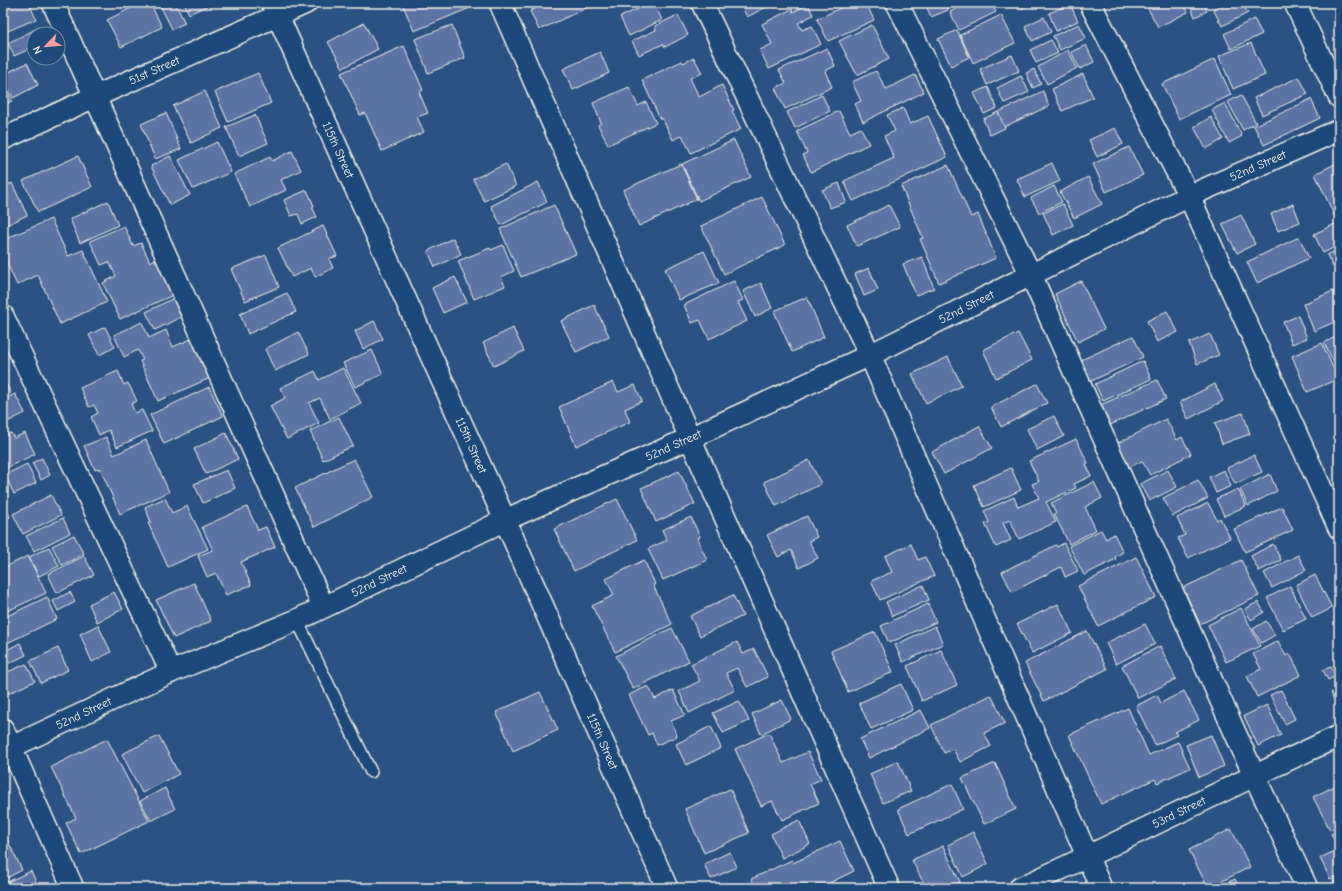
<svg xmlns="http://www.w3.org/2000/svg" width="1342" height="891" font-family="'Comic Neue',sans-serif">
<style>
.building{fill:#5c73a4;stroke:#f4f1e8}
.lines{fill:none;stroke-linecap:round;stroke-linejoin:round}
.service-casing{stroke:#f4f1e8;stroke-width:14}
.minor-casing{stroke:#f4f1e8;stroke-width:24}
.service{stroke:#1f4a7a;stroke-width:11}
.minor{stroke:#1f4a7a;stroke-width:21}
.labels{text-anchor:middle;stroke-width:3;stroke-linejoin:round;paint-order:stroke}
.street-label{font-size:12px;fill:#f4f1e8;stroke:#1f4a7a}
</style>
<rect width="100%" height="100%" fill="#2b5282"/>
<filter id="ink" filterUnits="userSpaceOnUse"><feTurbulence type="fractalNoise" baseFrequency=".025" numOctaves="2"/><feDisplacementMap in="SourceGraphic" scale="8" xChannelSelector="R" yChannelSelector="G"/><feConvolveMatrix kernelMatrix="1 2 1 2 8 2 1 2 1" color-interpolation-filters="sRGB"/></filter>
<g filter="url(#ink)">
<!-- building -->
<g class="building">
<path d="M 3,3 L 29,3 L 36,19 L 3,33 Z"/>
<path d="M 141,3 L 150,3 L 162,27 L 121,47 L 107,20 Z"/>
<path d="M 159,3 L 175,3 L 185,23 L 172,29 Z"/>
<path d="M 184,3 L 213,3 L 189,14 Z"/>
<path d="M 402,3 L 474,3 L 475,6 L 414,31 Z"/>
<path d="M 533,3 L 597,3 L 539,30 L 530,11 L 536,8 Z"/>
<path d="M 635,3 L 657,3 L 654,4 L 662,20 L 629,36 L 620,17 L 638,9 Z"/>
<path d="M 740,3 L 774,3 L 747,17 Z"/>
<path d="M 851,3 L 866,3 L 874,20 L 828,41 L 817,19 Z"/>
<path d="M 925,3 L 945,3 L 948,10 L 931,17 Z"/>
<path d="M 968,3 L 991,3 L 996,12 L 959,30 L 950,12 Z"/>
<path d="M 1015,3 L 1032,3 L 1019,10 Z"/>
<path d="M 1145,3 L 1183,3 L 1188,12 L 1158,27 Z"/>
<path d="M 1189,3 L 1204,3 L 1207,11 L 1195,17 Z"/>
<path d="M 1225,3 L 1242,3 L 1248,13 L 1222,26 L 1213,9 Z"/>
<path d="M 808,4 L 813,15 L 798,23 L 802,30 L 812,26 L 821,44 L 769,69 L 760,50 L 772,44 L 762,24 L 792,9 L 793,12 Z"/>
<path d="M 1070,4 L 1078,21 L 1056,31 L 1049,13 Z"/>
<path d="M 678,15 L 688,35 L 665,47 L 663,44 L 639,55 L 632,41 L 656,30 L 655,26 Z"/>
<path d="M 1001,15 L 1015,43 L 973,63 L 960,35 Z"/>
<path d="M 1044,17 L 1051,32 L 1032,41 L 1025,26 Z"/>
<path d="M 1254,19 L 1262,34 L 1231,49 L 1224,34 Z"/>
<path d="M 364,23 L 378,49 L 343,68 L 328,42 Z"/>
<path d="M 1079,24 L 1086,38 L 1060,50 L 1053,36 Z"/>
<path d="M 1339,24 L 1339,42 L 1333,27 Z"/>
<path d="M 452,25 L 465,58 L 428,73 L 415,39 Z"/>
<path d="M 872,25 L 889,59 L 857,75 L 839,41 Z"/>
<path d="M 40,27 L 44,34 L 34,34 L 34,47 L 14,56 L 8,43 Z"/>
<path d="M 957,30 L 969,57 L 951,66 L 938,39 Z"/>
<path d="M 1051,40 L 1058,53 L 1036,63 L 1030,50 Z"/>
<path d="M 1251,43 L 1265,75 L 1233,89 L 1219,56 Z"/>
<path d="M 1086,45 L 1094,62 L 1080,69 L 1071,52 Z"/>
<path d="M 404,46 L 423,90 L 419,92 L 428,113 L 417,117 L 424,132 L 382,151 L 365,113 L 360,115 L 341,73 Z"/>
<path d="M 827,48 L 835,66 L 825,71 L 832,87 L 785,109 L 775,88 L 786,83 L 779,70 Z"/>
<path d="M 1068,50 L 1077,68 L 1047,84 L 1038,67 Z"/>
<path d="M 600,52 L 609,73 L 573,90 L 563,69 Z"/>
<path d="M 1012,55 L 1019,71 L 987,85 L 980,69 Z"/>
<path d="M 694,58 L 702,73 L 690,78 L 699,97 L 722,85 L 734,110 L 732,111 L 741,129 L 691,153 L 682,135 L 673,140 L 662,118 L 660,119 L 642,80 L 682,61 L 683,63 Z"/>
<path d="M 1215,59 L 1231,95 L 1179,119 L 1162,84 Z"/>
<path d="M 27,63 L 38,85 L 13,98 L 3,78 L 3,75 Z"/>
<path d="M 1034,69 L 1041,84 L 1033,88 L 1026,73 Z"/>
<path d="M 876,71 L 886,89 L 915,75 L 924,92 L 863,122 L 855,104 L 861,101 L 852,82 Z"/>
<path d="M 258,73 L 271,103 L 228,122 L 215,92 Z"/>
<path d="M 1083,74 L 1093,97 L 1062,111 L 1052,89 Z"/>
<path d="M 1021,76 L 1029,92 L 1004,103 L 997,88 Z"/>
<path d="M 1299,77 L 1308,94 L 1262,115 L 1254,98 Z"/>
<path d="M 3,81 L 12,101 L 3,105 Z"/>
<path d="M 629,87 L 638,106 L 646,102 L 656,123 L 608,145 L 598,125 L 601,123 L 593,103 Z"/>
<path d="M 988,87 L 997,108 L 984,114 L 974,93 Z"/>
<path d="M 205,91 L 222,128 L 191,143 L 173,106 Z"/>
<path d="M 1043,91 L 1049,106 L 995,131 L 988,117 Z"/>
<path d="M 822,95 L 830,111 L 795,128 L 787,112 Z"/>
<path d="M 1241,95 L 1256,123 L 1243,130 L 1228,102 Z"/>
<path d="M 1311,99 L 1320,118 L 1264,145 L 1254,126 Z"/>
<path d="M 1225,103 L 1242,136 L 1229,143 L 1212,110 Z"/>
<path d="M 903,108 L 910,124 L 928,116 L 947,157 L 853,201 L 844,181 L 894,158 L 884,136 L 895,131 L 887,115 Z"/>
<path d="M 839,111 L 850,133 L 861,128 L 869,144 L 811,172 L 803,155 L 807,153 L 797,131 Z"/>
<path d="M 998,112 L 1005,128 L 990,135 L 983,119 Z"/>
<path d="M 166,113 L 181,149 L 155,159 L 141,124 Z"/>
<path d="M 255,115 L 268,143 L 239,156 L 226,127 Z"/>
<path d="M 1211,117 L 1223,139 L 1206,149 L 1194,127 Z"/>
<path d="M 1115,128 L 1123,144 L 1097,157 L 1089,140 Z"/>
<path d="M 734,140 L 751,177 L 699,201 L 682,164 Z"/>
<path d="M 217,142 L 231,172 L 193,189 L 179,160 Z"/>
<path d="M 1129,147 L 1143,175 L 1106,192 L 1093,164 Z"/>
<path d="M 292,151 L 301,170 L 281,180 L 286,190 L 250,207 L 234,174 L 270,157 L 272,161 Z"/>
<path d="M 78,156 L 92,187 L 38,212 L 23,181 Z"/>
<path d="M 170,156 L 190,195 L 170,205 L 151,166 Z"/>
<path d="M 1339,162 L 1339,213 L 1334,215 L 1315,174 Z"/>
<path d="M 1052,163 L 1060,181 L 1025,197 L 1017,179 Z"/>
<path d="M 506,164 L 516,186 L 484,201 L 473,179 Z"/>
<path d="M 681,164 L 697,199 L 639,226 L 623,190 Z"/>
<path d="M 948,165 L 971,217 L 978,214 L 996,258 L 939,283 L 920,239 L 923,238 L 901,186 Z"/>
<path d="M 1088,177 L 1102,204 L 1074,218 L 1060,192 Z"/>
<path d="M 538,182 L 547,202 L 501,225 L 491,206 Z"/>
<path d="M 12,183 L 27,215 L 3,227 L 3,187 Z"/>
<path d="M 839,183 L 846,202 L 830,208 L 822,190 Z"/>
<path d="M 1054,186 L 1062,202 L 1039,213 L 1031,198 Z"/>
<path d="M 307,190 L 314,206 L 312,207 L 317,217 L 302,224 L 298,214 L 291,216 L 284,200 Z"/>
<path d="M 762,197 L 785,245 L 724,274 L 701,226 Z"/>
<path d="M 108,201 L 118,225 L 80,243 L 70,219 Z"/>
<path d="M 1063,204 L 1073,225 L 1053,235 L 1043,213 Z"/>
<path d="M 1293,204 L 1300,222 L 1278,231 L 1271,214 Z"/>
<path d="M 554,205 L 576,254 L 521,277 L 500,229 Z"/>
<path d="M 889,205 L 900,227 L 857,246 L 847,225 Z"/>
<path d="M 1241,215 L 1255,244 L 1237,253 L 1222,224 Z"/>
<path d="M 51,219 L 68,256 L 83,250 L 107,302 L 60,324 L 38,275 L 17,285 L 3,255 L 3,240 Z"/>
<path d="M 1339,222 L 1339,245 L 1323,253 L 1314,234 Z"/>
<path d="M 124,226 L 133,246 L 141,243 L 150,262 L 158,258 L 175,294 L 120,319 L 103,283 L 116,276 L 109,262 L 101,265 L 90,241 Z"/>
<path d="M 323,226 L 337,256 L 329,259 L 333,268 L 315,277 L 311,268 L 292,277 L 278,248 Z"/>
<path d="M 1299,237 L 1309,258 L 1257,283 L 1247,262 Z"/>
<path d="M 453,238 L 461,254 L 435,267 L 428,251 Z"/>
<path d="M 503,245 L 514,271 L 501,277 L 505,286 L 474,299 L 458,261 L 490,248 L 491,250 Z"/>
<path d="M 1339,249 L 1339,264 L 1333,267 L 1327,255 Z"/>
<path d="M 704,251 L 719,283 L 679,300 L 665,269 Z"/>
<path d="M 266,255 L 279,287 L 245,301 L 231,269 Z"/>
<path d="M 922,257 L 934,288 L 916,295 L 903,264 Z"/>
<path d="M 869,268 L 878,290 L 864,296 L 855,274 Z"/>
<path d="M 455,277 L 467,302 L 443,313 L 432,288 Z"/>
<path d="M 734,281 L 743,300 L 738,302 L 747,321 L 709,339 L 700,320 L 692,323 L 684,305 Z"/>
<path d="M 1081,281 L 1104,329 L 1078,342 L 1055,294 Z"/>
<path d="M 761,283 L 772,308 L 755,317 L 743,291 Z"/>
<path d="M 1333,291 L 1339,304 L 1339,320 L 1314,331 L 1303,304 Z"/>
<path d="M 287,293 L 296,312 L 248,334 L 240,314 Z"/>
<path d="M 807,297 L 824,337 L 792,352 L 774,311 Z"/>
<path d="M 174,298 L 183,316 L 155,330 L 146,312 Z"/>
<path d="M 594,305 L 609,336 L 576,352 L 561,321 Z"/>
<path d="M 1167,311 L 1178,332 L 1157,342 L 1147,321 Z"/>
<path d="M 1298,316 L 1307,338 L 1292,344 L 1283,322 Z"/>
<path d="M 374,321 L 383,339 L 363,349 L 355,331 Z"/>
<path d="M 142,322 L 149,338 L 166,330 L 173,347 L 193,338 L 210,378 L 158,401 L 140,361 L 143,360 L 138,350 L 124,357 L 114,335 Z"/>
<path d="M 105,327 L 115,347 L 99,355 L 89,335 Z"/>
<path d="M 513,328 L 524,351 L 494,366 L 483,343 Z"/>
<path d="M 298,332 L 309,354 L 275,371 L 265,349 Z"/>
<path d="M 1018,333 L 1032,360 L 996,378 L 983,350 Z"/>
<path d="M 1210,334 L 1219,355 L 1197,364 L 1189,343 Z"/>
<path d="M 1339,335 L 1339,373 L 1324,343 Z"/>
<path d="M 1133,336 L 1143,357 L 1089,382 L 1079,361 Z"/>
<path d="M 1322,343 L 1338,379 L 1307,392 L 1292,356 Z"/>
<path d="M 372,350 L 383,374 L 355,387 L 343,363 Z"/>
<path d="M 948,357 L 962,386 L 926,403 L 912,374 Z"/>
<path d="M 1143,361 L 1151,379 L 1103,401 L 1095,384 Z"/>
<path d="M 3,364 L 7,372 L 3,374 Z"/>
<path d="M 343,368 L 361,403 L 330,419 L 320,398 L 309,403 L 319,423 L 287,439 L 270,406 L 285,398 L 280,388 L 315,371 L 319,380 Z"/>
<path d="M 118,371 L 124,385 L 128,383 L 137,401 L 131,404 L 135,413 L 142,410 L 152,431 L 117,447 L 109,430 L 99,435 L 91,417 L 98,413 L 94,405 L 89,407 L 80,388 Z"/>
<path d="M 3,378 L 11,393 L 3,397 Z"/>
<path d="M 1157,380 L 1166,399 L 1108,426 L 1098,406 Z"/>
<path d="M 613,382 L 618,392 L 635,385 L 642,401 L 625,409 L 630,422 L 576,446 L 559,407 Z"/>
<path d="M 1037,384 L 1047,403 L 1001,427 L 991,407 Z"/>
<path d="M 1215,384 L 1223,401 L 1188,419 L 1180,402 Z"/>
<path d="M 209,387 L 223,416 L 164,444 L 150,415 Z"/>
<path d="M 15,394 L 25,413 L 3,424 L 3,400 Z"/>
<path d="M 1243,413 L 1250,434 L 1222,444 L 1215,423 Z"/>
<path d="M 1054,416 L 1064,436 L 1037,450 L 1027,429 Z"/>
<path d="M 339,417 L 353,446 L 323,460 L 310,431 Z"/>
<path d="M 1166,419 L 1177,440 L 1182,437 L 1191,454 L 1150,475 L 1142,461 L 1124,470 L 1112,446 Z"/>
<path d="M 979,426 L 992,448 L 944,474 L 932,452 Z"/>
<path d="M 11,433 L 14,438 L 25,433 L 35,454 L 6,468 L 3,462 L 3,436 Z"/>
<path d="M 226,433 L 238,459 L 206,474 L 194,449 Z"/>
<path d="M 106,437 L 114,455 L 146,440 L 169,492 L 120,514 L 100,468 L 95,470 L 84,446 Z"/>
<path d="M 1076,439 L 1088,463 L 1086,464 L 1091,476 L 1074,484 L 1076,488 L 1046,502 L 1056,522 L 1019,539 L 1010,520 L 1003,523 L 1011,540 L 996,547 L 985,524 L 989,522 L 984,511 L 1014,497 L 1018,507 L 1039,498 L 1032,484 L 1039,481 L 1029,461 Z"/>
<path d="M 1254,455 L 1262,472 L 1235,484 L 1227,468 Z"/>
<path d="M 42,458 L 50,475 L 41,480 L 32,463 Z"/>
<path d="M 354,459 L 373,497 L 314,527 L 295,488 Z"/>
<path d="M 809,460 L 821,484 L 776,506 L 764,482 Z"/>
<path d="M 27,464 L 36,483 L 14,494 L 5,475 Z"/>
<path d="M 1011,468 L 1021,490 L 984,507 L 974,485 Z"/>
<path d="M 227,470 L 235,488 L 203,503 L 194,484 Z"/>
<path d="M 1168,470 L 1177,487 L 1149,501 L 1140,484 Z"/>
<path d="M 1224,470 L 1231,486 L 1216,493 L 1209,477 Z"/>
<path d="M 679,471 L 695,504 L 656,522 L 641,488 Z"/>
<path d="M 1270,474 L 1277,491 L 1248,506 L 1240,489 Z"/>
<path d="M 1198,480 L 1208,498 L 1173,516 L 1163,498 Z"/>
<path d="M 1094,482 L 1102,498 L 1085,507 L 1096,530 L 1069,544 L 1054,514 L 1056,513 L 1051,503 Z"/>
<path d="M 1238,489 L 1246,506 L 1224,516 L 1216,499 Z"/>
<path d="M 51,495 L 61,515 L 23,534 L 13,514 Z"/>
<path d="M 165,498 L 172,513 L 187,506 L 208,549 L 168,567 L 148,523 L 151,522 L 145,507 Z"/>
<path d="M 617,499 L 637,540 L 574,571 L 554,529 Z"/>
<path d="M 3,503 L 10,517 L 3,521 Z"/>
<path d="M 1208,503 L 1217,520 L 1220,518 L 1230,538 L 1188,558 L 1178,538 L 1185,535 L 1177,518 Z"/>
<path d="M 247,507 L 258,530 L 266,527 L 275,547 L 241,562 L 251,585 L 226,595 L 216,573 L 207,577 L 198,556 L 213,550 L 202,527 Z"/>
<path d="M 1282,507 L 1293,530 L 1245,552 L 1234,529 Z"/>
<path d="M 807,516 L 817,537 L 809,541 L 818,558 L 799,568 L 791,550 L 778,557 L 767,535 Z"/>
<path d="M 691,517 L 700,537 L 697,538 L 707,560 L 663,580 L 648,549 L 667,540 L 662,530 Z"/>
<path d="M 63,518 L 70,533 L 34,551 L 26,536 Z"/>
<path d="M 1101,530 L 1106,539 L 1114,534 L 1123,552 L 1115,557 L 1116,559 L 1084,575 L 1069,546 Z"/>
<path d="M 74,535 L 84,554 L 62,565 L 52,546 Z"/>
<path d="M 1064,543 L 1078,571 L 1065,577 L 1061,567 L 1012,592 L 1002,572 L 1056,545 L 1057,547 Z"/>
<path d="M 911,544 L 918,560 L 925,557 L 934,576 L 880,600 L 871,581 L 892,572 L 885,556 Z"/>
<path d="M 1273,544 L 1281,560 L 1259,571 L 1251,556 Z"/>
<path d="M 49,547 L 59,566 L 39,576 L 29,557 Z"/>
<path d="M 1298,555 L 1306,570 L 1272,588 L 1264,573 Z"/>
<path d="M 28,556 L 46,593 L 3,613 L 3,568 Z"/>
<path d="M 84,556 L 94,575 L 57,593 L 48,574 Z"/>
<path d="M 1136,557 L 1156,597 L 1098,626 L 1078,586 Z"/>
<path d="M 644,560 L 655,584 L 653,585 L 672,624 L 615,652 L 592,606 L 614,595 L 606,579 Z"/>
<path d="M 1241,560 L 1259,596 L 1200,624 L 1183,588 Z"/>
<path d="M 1315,575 L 1332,608 L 1312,618 L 1296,585 Z"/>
<path d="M 194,583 L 211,621 L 174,638 L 156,600 Z"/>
<path d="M 923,585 L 929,600 L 892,616 L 886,602 Z"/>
<path d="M 1290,586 L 1306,619 L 1283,630 L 1267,598 Z"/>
<path d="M 70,592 L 75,602 L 58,611 L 53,601 Z"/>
<path d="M 114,592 L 123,609 L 97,622 L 89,604 Z"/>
<path d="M 733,595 L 743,616 L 700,636 L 690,616 Z"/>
<path d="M 47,597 L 57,619 L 5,644 L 3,639 L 3,618 Z"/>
<path d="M 1258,602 L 1264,612 L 1251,620 L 1245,609 Z"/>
<path d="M 928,604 L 936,622 L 889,643 L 881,626 Z"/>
<path d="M 1058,604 L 1072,633 L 1032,653 L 1017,624 Z"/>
<path d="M 1241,608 L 1260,646 L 1226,662 L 1208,625 Z"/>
<path d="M 1266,621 L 1275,635 L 1261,643 L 1253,629 Z"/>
<path d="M 1145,624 L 1155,644 L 1116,664 L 1106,643 Z"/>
<path d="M 98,625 L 111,652 L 92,662 L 80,634 Z"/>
<path d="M 935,626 L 943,644 L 903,662 L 895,645 Z"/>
<path d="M 672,628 L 689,661 L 633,689 L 616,656 Z"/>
<path d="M 1087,631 L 1107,669 L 1044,701 L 1025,663 Z"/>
<path d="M 875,632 L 893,672 L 848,692 L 831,651 Z"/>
<path d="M 1278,641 L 1286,656 L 1290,654 L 1301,675 L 1257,697 L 1247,676 L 1261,669 L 1253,654 Z"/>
<path d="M 737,642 L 743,654 L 754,649 L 768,677 L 747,687 L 737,668 L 726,673 L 735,690 L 689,713 L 679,691 L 700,681 L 691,664 Z"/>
<path d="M 20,643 L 26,655 L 3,666 L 3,652 Z"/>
<path d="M 1160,646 L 1176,679 L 1138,698 L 1122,666 Z"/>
<path d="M 58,648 L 68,670 L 41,683 L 30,661 Z"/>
<path d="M 941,650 L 957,685 L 922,701 L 907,666 Z"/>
<path d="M 1339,663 L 1339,675 L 1334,665 Z"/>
<path d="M 26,664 L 35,681 L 5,695 L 3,690 L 3,674 Z"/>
<path d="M 1331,667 L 1336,676 L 1328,680 L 1323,670 Z"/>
<path d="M 901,684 L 913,710 L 871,729 L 859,703 Z"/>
<path d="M 648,686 L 655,699 L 673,690 L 685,715 L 671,721 L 677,736 L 657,745 L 652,733 L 648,735 L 629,695 Z"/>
<path d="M 1339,689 L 1339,706 L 1337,707 L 1331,693 Z"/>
<path d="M 1281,690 L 1295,719 L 1285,724 L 1270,695 Z"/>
<path d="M 1184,691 L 1199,720 L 1175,732 L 1177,735 L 1155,745 L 1136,706 L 1157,695 L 1161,703 Z"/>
<path d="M 540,692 L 558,730 L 513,751 L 496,712 Z"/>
<path d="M 991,695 L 1005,723 L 984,733 L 991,746 L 960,762 L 953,749 L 944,753 L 931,725 Z"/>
<path d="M 782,700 L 791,719 L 761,734 L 752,714 Z"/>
<path d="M 739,701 L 749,721 L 723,733 L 713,713 Z"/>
<path d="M 1267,705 L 1281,735 L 1258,746 L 1244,716 Z"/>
<path d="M 1128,708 L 1149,755 L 1178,742 L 1190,768 L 1157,783 L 1155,779 L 1101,804 L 1069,735 Z"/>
<path d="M 921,710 L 930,728 L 869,758 L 860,739 Z"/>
<path d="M 711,726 L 721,748 L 686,765 L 676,744 Z"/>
<path d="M 769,733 L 783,763 L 808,752 L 821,779 L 810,784 L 819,803 L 782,820 L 772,801 L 761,806 L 735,749 Z"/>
<path d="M 1211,735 L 1224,766 L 1199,777 L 1186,745 Z"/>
<path d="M 159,736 L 179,774 L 142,793 L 122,754 Z"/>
<path d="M 107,739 L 149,821 L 81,854 L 66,823 L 76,818 L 51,767 Z"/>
<path d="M 898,761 L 911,791 L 883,803 L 870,774 Z"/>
<path d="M 995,763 L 1016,809 L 984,824 L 962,778 Z"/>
<path d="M 952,784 L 963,809 L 909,834 L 898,809 Z"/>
<path d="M 1339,784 L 1339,825 L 1330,830 L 1313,797 Z"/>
<path d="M 165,788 L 175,809 L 151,821 L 140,801 Z"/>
<path d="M 730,789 L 749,833 L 704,853 L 685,809 Z"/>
<path d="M 799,820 L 810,844 L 782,858 L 771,834 Z"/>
<path d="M 1231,829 L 1250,867 L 1208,888 L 1189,850 Z"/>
<path d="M 1339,829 L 1339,846 L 1338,847 L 1331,834 Z"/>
<path d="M 973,832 L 988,864 L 963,877 L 948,845 Z"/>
<path d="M 6,837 L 22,870 L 3,880 L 3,839 Z"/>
<path d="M 840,841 L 854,871 L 821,887 L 821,888 L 755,888 L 751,879 L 792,860 L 793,863 Z"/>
<path d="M 943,846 L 960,882 L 948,888 L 926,888 L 912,860 Z"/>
<path d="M 1339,849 L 1339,875 L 1330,879 L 1320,858 Z"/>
<path d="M 730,852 L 737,867 L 711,879 L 704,864 Z"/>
<path d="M 31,871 L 39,888 L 3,888 L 3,884 Z"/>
<path d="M 1339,877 L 1339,888 L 1337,888 L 1333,880 Z"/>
<path d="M 1235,879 L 1239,888 L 1216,888 Z"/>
</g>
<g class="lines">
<defs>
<path id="service" d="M 297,620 L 371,772"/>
<g id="minor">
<path d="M 53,3 L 323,606"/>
<path id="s1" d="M 272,3 L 505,520 L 667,888"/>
<path d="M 500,3 L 690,438 L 889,888"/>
<path d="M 702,3 L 870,355 L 1101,888"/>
<path d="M 897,3 L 1031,275 L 1254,775 L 1307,888"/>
<path d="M 1090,3 L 1189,196 L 1339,528"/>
<path d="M 1295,3 L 1339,97"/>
<path id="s2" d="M 3,139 L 94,97 L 306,3"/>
<path d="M 3,316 L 171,672"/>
<path d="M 3,729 L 73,888"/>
<path id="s3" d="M 3,751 L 171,672 L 297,620 L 505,520 L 690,438 L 870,355 L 1189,196 L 1339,130"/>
<path id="s4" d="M 1020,888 C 1127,839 1232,785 1339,736"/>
</g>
</defs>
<!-- service casing -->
<use href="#service" class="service-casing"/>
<!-- minor casing -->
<use href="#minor" class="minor-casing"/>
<!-- service -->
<use href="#service" class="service"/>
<!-- minor -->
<use href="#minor" class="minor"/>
</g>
</g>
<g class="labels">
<!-- street labels -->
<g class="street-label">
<text dy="4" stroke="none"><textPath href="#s2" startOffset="166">51st Street</textPath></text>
<text dy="4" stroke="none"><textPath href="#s1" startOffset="161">115th Street</textPath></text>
<text dy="4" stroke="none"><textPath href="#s3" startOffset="1385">52nd Street</textPath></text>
<text dy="4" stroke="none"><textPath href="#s3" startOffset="1061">52nd Street</textPath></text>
<text dy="4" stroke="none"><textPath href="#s1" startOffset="485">115th Street</textPath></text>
<text dy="4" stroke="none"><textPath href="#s3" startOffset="737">52nd Street</textPath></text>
<text dy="4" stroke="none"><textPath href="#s3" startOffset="413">52nd Street</textPath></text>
<text dy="4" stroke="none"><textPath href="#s3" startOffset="89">52nd Street</textPath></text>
<text dy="4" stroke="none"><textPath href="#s1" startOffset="809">115th Street</textPath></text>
<text dy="4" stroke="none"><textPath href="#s4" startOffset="176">53rd Street</textPath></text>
</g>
</g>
<!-- margin -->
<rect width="1342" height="891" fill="none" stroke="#1f4a7a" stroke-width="16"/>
<rect x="8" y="8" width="1326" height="875" fill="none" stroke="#f4f1e8" stroke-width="1.5" filter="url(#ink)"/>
<!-- north arrow -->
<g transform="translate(46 46) rotate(244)"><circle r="19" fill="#1f4a7a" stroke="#748da6"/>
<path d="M0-3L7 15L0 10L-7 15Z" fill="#ff9aa2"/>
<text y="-6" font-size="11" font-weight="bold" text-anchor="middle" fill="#f4f1e8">N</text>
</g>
</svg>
